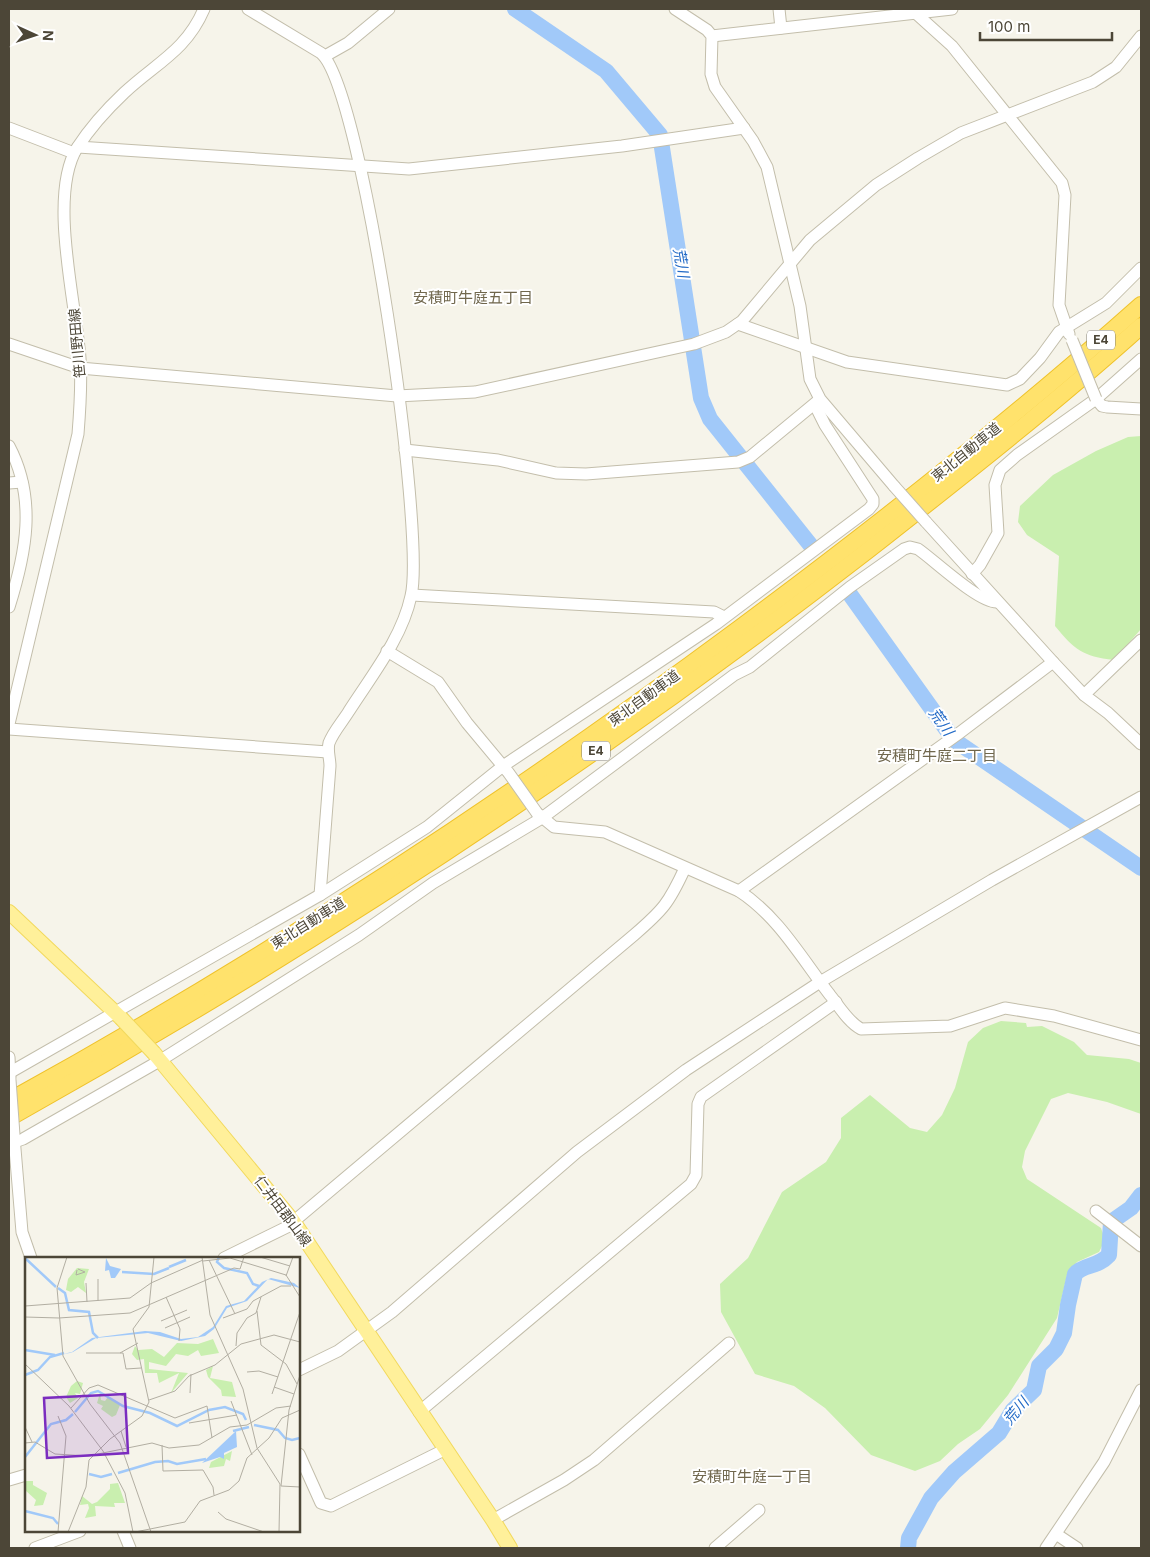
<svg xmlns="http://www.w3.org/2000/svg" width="1150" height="1557" font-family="Inter,'Noto Sans JP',sans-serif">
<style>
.green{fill:#c9efaf}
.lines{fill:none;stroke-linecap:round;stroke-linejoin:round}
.river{stroke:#a1c9f9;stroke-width:16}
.minor-casing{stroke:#c3beab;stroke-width:13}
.major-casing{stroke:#f2d95d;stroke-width:16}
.highway-casing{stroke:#efc22b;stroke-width:18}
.minor{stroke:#fff;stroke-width:11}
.major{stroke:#fff09a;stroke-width:14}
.highway{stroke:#ffe26c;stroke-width:16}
.minor-bridge-casing{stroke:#c3beab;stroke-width:13;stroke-linecap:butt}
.major-bridge-casing{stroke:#f2d95d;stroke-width:16;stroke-linecap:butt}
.minor-bridge{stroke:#fff;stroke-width:11}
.major-bridge{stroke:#fff09a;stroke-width:14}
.labels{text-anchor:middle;stroke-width:4;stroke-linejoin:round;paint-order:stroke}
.shield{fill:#fff;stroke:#827e73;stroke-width:1}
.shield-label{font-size:12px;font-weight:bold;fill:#4c4637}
.street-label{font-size:14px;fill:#4c4637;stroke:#fff}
.water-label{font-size:15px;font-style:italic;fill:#226ac6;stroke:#fff}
.neighbourhood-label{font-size:15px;fill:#70674d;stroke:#fff}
.inset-river{fill:none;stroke:#a1c9f9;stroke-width:2.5}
.inset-road{fill:none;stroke:#b2aea2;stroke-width:1}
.view{fill:#7b2cbf;fill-opacity:0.15;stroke:#7b2cbf;stroke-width:2.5}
.inset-edge{fill:none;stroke:#4c4637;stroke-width:2.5}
</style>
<rect width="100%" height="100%" fill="#f6f4ea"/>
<!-- green -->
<g class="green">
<path d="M 1141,436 L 1141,629 L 1114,660 C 1082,656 1075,650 1055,626 L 1059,556 L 1027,535 L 1018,522 L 1020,506 L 1053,475 L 1096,451 L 1128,437 Z"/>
<path d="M 1001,1021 L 1026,1023 L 1027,1027 L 1042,1026 L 1074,1042 L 1087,1055 L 1129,1059 L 1141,1063 L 1141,1114 L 1107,1102 L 1068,1093 L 1051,1099 L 1025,1151 L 1022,1167 L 1027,1179 L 1101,1228 L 1105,1240 L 1099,1252 L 1077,1262 L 1067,1275 L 1057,1318 L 1008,1395 L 980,1429 L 958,1444 L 940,1461 L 915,1471 L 871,1455 L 825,1408 L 794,1386 L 755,1374 L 721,1312 L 720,1284 L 748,1258 L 782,1192 L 826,1162 L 841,1138 L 841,1118 L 870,1095 L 910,1128 L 927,1132 L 942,1115 L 955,1088 L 968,1042 L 983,1028 Z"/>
</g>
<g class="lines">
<!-- river -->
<g class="river">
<path d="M 515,9 L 606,71 L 660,135 L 701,398 L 710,419 L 812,547"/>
<path d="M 849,593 L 954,740 L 1141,868"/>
<path d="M 908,1548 L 909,1538 L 931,1498 L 954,1472 L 999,1433 L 1013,1410 L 1034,1390 L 1039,1366 L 1056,1349 L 1064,1333 L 1068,1305 L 1075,1274 C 1084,1264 1097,1268 1109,1255 L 1111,1222 L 1131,1208 L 1141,1195"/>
</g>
<defs>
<g id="minor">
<path d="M 248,9 L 321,53 C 363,89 426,533 411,596 C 402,638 372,675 349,711 C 343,721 333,732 329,743 C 327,751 330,758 330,766 L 320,895"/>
<path d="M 675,9 L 707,30 L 712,36 L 711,74 L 715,87 L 753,141 L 767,167 L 800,306 L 810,379 L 820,399 L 894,486"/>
<path d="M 779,9 L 781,28"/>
<path d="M 911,9 L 952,46 L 1062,183 L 1065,195 L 1059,305 L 1069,334"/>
<path d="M 712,36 L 952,9"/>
<path d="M 325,56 L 348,43 L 389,9"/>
<path d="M 9,128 L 74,153"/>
<path d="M 78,147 L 409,169 L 622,146 L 744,128"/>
<path d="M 738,324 L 847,362 L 1007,385 L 1020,379 L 1040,358 L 1059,332 L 1106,303 L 1141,268"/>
<path d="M 9,344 L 80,368 L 397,396 L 475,392 L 694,344 L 726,332 L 742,321 L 810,240 L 876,185 L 918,158 L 961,133 L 1093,82 L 1116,67 L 1141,36"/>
<path d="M 1096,399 L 1102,406 L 1107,407 L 1141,409"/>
<path d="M 9,446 C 37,499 26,553 9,607"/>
<path d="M 405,450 L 498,460 L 556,473 L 586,474 L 738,462 L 750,457 L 819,400"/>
<path d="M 9,483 L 22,482"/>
<path d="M 926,522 L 1053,662 L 1084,695 L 1108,713 L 1141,744"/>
<path d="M 972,574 L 980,565 L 998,533 L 995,485 L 1000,470 L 1017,455 L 1096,399 L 1141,359"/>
<path d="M 412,595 L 714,612 L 724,617"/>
<path d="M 387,651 L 438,682 L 467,723 L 507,771"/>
<path d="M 1084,695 L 1141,640"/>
<path d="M 9,724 L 78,434 C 80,409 82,383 80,358 C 76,302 48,196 77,148 C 90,128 107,109 124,93 C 156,63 186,51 204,9"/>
<path d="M 9,729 L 328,752"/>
<path d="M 537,813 L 554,827 L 605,832 L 739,891 C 778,916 802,959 830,995 C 839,1006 848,1022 861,1029 L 950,1026 L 1005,1008 L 1054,1016 L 1141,1040"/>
<path d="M 739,891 L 958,734 L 1053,662"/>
<path d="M 9,1057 L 10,1078"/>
<path d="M 9,1073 L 320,895 L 427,827 L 503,766 L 716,624 L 869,509 L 873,504 L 873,499 L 825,425 L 815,405"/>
<path d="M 14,1137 L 22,1232 L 31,1258"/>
<path d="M 9,1144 L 23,1139 L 161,1060 L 359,935 L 433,883 L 542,818 L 734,675 L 750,667 L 850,587 L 904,549 L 910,547 L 918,549 C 934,560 979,603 997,602"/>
<path d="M 1096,1211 L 1141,1246"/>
<path d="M 224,1258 L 287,1227 L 634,935 C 663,910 669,903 685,868"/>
<path d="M 299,1370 L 338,1351 L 392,1312 L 577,1152 L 686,1070 L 820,982 L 992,880 L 1141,797"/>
<path d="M 419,1412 L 691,1184 L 696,1175 L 698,1104 L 701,1097 L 836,1002"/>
<path d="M 299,1454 L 321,1503 L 331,1506 L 444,1450"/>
<path d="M 9,1480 L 26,1475"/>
<path d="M 493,1520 L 564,1480 L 594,1460 L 729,1343"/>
<path d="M 123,1531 L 130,1548"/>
<path d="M 1056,1534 L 1077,1548"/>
<path d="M 35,1548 L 80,1531"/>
<path d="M 715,1548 L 759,1510"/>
<path d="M 1046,1548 L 1104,1462 L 1141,1390"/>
</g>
<g id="major">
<path d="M 9,912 L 121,1018"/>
<path d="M 154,1053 L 293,1221 L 493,1520 L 510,1548"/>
</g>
<g id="highway">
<path d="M 9,1101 C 263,961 507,801 740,628 C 877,526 1013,419 1141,305"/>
<path d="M 9,1118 C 309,950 596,761 867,551 C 960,478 1053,405 1141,326"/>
</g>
</defs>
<!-- minor casing -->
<use href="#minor" class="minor-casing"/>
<!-- major casing -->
<use href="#major" class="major-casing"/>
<!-- highway casing -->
<use href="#highway" class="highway-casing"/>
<!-- minor -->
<use href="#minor" class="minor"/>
<!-- major -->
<use href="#major" class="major"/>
<!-- highway -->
<use href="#highway" class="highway"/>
<defs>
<g id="minor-bridge">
<path d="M 1072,340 L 1096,399"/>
<path d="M 894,486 L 926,522"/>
<path d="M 508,772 L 537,813"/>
<path d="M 10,1080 L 14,1135"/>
</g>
<path id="major-bridge" d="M 121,1018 L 154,1053"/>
</defs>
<!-- minor-bridge casing -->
<use href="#minor-bridge" class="minor-bridge-casing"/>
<!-- major-bridge casing -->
<use href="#major-bridge" class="major-bridge-casing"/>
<!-- minor-bridge -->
<use href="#minor-bridge" class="minor-bridge"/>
<!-- major-bridge -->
<use href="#major-bridge" class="major-bridge"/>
</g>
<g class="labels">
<!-- shield labels -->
<g class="shield">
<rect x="1087" y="330.5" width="28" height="19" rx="4"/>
<rect x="582" y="741.5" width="28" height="19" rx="4"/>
</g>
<g class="shield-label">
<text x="1101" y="344">E4</text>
<text x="596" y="755">E4</text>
</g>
<!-- street labels -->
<g class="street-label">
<text transform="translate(77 343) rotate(-95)" y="5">笹川野田線</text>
<text transform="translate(966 452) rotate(-39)" y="5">東北自動車道</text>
<text transform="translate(644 698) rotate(-36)" y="5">東北自動車道</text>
<text transform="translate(308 923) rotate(-32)" y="5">東北自動車道</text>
<text transform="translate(283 1211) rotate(53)" y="5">仁井田郡山線</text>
</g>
<!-- water labels -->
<g class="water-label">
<text transform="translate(681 263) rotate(80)" y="5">荒川</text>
<text transform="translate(941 722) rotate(54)" y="5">荒川</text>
<text transform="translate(1016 1411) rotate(-50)" y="5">荒川</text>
</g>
<!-- neighbourhood labels -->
<g class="neighbourhood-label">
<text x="473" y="303">安積町牛庭五丁目</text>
<text x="937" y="761">安積町牛庭二丁目</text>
<text x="752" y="1482">安積町牛庭一丁目</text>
</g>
</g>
<!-- overview -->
<g transform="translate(25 1257)">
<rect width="275" height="275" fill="#f6f4ea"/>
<path d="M 52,11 L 64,12 L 59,25 L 61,36 L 53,30 L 46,35 L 41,33 L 43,22 ZM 188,82 L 194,96 L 176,99 L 173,93 L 163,99 L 151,97 L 141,109 L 124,105 L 124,112 L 163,116 L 146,136 L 154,116 L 134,126 L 132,116 L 120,116 L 119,102 L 112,103 L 107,97 L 110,89 L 113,93 L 127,92 L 139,100 L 152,86 L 173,87 ZM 188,109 L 185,121 L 207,125 L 211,140 L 197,139 L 196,133 L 183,120 L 181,113 ZM 52,124 L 58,126 L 55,137 L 50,136 L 53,141 L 45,146 L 41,140 L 46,129 ZM 75,136 L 76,143 L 80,144 L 83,140 L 95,148 L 91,158 L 87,160 L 76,152 L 78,149 L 72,146 ZM 207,194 L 205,204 L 201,202 L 199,209 L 184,211 L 186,205 ZM 0,224 L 8,224 L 8,228 L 22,236 L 18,248 L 9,249 L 11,243 L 0,233 ZM 93,226 L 100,246 L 89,246 L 90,250 L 70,249 L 71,259 L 60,261 L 64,251 L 63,247 L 55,248 L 57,239 L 67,247 L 72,245 L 85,232 L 85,227 Z" fill="#c9efaf"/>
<path d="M 81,1 L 85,9 L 96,12 L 90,21 L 86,21 L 84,13 L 80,14 ZM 246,21 L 269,26 L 275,31 L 243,22 L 222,44 L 202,51 L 189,72 L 180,79 L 156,84 L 123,76 L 71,81 L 48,95 L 45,96 L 38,97 L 47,95 L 67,81 L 120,74 L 135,75 L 156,82 L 173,80 L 188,70 L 201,49 L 219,44 L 237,25 ZM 211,174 L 212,190 L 199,196 L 199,202 L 195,200 L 177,206 Z" fill="#a1c9f9"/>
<path class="inset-river" d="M 194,0 L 192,5 L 199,11 L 222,16 L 228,27 L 234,29M 0,1 L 31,30M 144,10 L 161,3M 97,15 L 129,17 L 144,11M 33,31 L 40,36 L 44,53 L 64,55 L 68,76 L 73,81M 0,93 L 30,98M 0,118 L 13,113 L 25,100 L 39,96M 50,155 L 66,136 L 73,134 L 98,149 L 125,156 L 152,169 L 184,153 L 200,150 L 218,157 L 221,163M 229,168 L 253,173 L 260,181 L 267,183 L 275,181M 208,174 L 224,170M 0,200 L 26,167 L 41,163 L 48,157M 93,216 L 130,205 L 143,204 L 152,207 L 181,202M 64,217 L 76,220 L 87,217M 0,254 L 28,261 L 33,267"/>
<path class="inset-road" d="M 42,0 L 32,31 L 38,99 L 65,147 L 95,186 L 126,275M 177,0 L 185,58 L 218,132 L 232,191 L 255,227 L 254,275M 235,0 L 265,9M 184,3 L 210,57M 178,4 L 205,1 L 261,18 L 275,40M 52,13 L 51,18 L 60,15 L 53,12M 261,19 L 268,0M 73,22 L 73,44M 61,26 L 62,45M 141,40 L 155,72 L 154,84M 0,49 L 105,41 L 126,26 L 178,3M 232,54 L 236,88 L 261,107 L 272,127M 0,60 L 34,61 L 105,56 L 209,11 L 215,12 L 219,0M 198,61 L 222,52 L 228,44 L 256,29 L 266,29M 136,64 L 162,53M 140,71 L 165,60M 211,89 L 212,76 L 222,61 L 231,56 L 236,40M 61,96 L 98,96 L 101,112 L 116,111M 95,96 L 113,86M 0,107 L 44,149 L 78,194 L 100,236 L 108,275M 222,115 L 234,114 L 253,120M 249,130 L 269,137M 165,136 L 166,117M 247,137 L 275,55M 124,143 L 150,134 L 164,119 L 190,108 L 216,87 L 249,78 L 275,85M 206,144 L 227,198M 46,151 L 64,131 L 73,128 L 150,161 L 182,149 L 187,181M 164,166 L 212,158M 0,170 L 7,185M 96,174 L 101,190M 0,186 L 10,185 L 30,197 L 63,199 L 127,186 L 144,191 L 174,188 L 205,170 L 222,168 L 251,151 L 266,149M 137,188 L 138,214 L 178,213 L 188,230 L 189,238M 256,229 L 275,230M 256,229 L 264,153 L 275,118M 193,255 L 201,262 L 239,275M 33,275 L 41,179 L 33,159M 43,275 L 61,230 L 64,203 L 85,182 L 117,159 L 124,145 L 108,72 L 124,50 L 129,0M 110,275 L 160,265 L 175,244 L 204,233 L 214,224 L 222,201 L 244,181 L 257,161 L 275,153"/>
<path class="view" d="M 100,137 L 103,196 L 22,201 L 19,141 Z"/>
<rect width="275" height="275" class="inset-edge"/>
</g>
<!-- border -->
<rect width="1150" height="1557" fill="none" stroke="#4c4637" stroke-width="20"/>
<!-- north arrow -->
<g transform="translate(35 35) rotate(93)" stroke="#ffffff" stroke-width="4" paint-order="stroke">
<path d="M0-4L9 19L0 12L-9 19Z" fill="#4c4637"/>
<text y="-8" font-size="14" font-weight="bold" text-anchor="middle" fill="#4c4637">N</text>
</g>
<!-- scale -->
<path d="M980 32v8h132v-8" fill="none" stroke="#4c4637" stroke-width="2.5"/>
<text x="988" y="32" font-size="15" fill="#4c4637" stroke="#ffffff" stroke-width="4" paint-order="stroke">100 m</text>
</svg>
